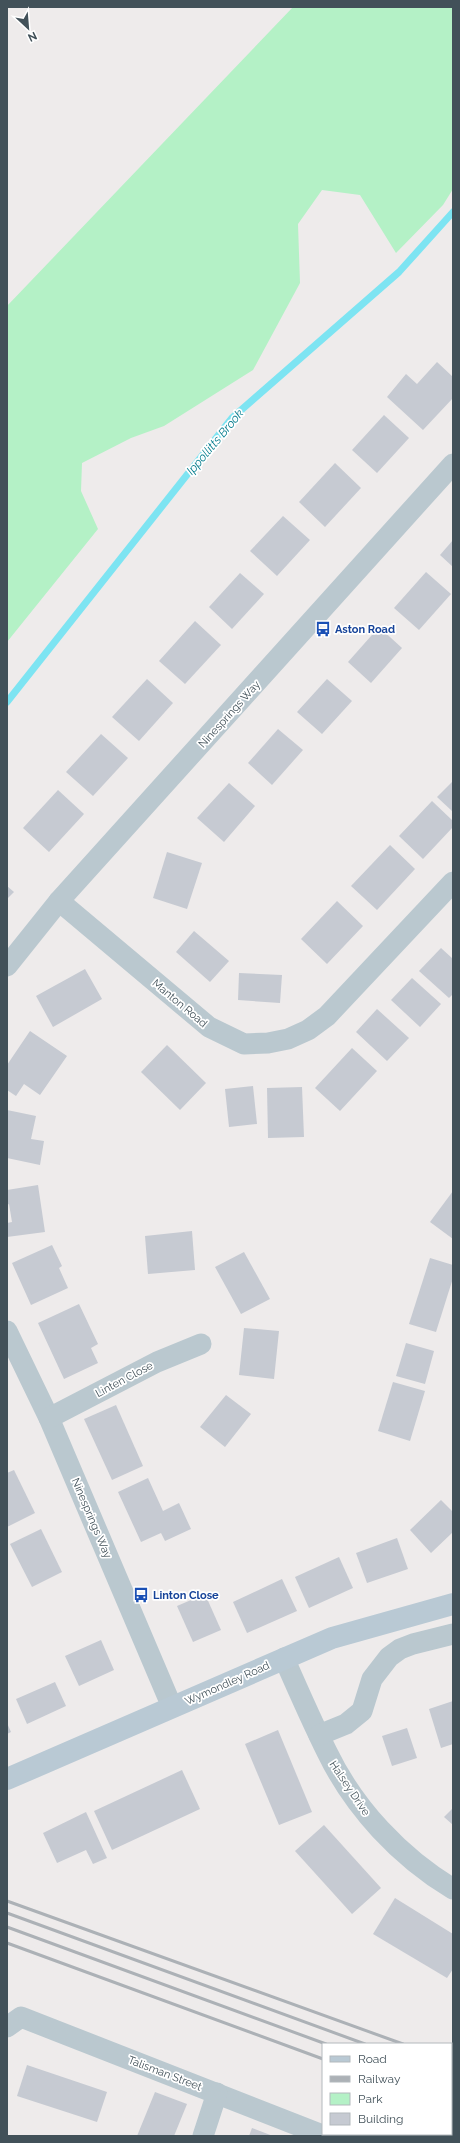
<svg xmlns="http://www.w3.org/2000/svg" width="460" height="2143" font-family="Raleway,sans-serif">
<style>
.green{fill:#b4f1c6}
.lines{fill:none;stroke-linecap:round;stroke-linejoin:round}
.stream{stroke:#7de4f2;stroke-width:7}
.building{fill:#c6cad2}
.street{stroke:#bac8cf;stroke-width:21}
.secondary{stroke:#b9c9d4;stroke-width:22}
.rail{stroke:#acb1b6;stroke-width:3}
.labels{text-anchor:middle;stroke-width:3.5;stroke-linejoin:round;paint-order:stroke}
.transit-label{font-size:11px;font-weight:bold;fill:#164399;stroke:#fff;text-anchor:start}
.street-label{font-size:11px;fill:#425159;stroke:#fff}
.water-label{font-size:12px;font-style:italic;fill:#057d8e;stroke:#fff}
</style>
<rect width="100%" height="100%" fill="#eeebeb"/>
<!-- green -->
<path class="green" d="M 293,7 L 453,7 L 453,189 L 443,205 L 396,253 L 360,195 L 322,190 L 298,224 L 300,283 L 253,370 L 164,426 L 131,438 L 82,463 L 81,491 L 98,529 L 7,642 L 7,306 Z"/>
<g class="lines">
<!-- stream -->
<path class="stream" d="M 7,702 L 232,418 L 399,272 L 453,212"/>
</g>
<!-- building -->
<g class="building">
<path d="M 437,362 L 453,377 L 453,398 L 423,430 L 387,397 L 406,374 L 417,384 Z"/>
<path d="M 384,415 L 409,438 L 377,473 L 352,450 Z"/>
<path d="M 335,463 L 361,488 L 325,527 L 299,502 Z"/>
<path d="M 283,516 L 310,540 L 277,576 L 250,551 Z"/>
<path d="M 453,540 L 453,567 L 440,555 Z"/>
<path d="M 426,572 L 451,594 L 419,630 L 394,608 Z"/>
<path d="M 240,573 L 264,594 L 232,629 L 209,607 Z"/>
<path d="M 195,621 L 221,645 L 185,684 L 159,661 Z"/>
<path d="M 379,627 L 402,648 L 371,683 L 348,662 Z"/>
<path d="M 147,679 L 173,703 L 139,741 L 112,717 Z"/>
<path d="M 327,679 L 352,701 L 322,734 L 297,712 Z"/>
<path d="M 278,729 L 303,750 L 272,785 L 248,763 Z"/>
<path d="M 101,734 L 128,758 L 93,796 L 66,772 Z"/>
<path d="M 453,781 L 453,812 L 437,797 Z"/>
<path d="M 229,783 L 255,806 L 224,842 L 197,818 Z"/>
<path d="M 58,790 L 84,814 L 49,852 L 23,828 Z"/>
<path d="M 432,801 L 453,821 L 453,827 L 423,859 L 399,836 Z"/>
<path d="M 390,845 L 415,869 L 377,910 L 351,886 Z"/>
<path d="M 167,852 L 202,863 L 187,909 L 153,898 Z"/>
<path d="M 7,886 L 14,892 L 7,899 Z"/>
<path d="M 337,901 L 363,926 L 327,964 L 301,939 Z"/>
<path d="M 194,931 L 229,961 L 210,982 L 176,952 Z"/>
<path d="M 441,948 L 453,959 L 453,994 L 449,998 L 419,971 Z"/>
<path d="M 85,969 L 102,999 L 53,1027 L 36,996 Z"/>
<path d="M 239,973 L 282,975 L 280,1003 L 238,1000 Z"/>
<path d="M 412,978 L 441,1004 L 420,1027 L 391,1000 Z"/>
<path d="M 377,1009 L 409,1038 L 387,1061 L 356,1032 Z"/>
<path d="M 30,1031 L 67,1056 L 40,1095 L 24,1084 L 16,1096 L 7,1090 L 7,1065 Z"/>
<path d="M 167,1045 L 206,1083 L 180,1110 L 141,1072 Z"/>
<path d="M 352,1048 L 377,1071 L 340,1111 L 315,1088 Z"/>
<path d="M 253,1086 L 257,1124 L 229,1127 L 225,1089 Z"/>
<path d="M 302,1087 L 304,1137 L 268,1138 L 267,1088 Z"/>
<path d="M 7,1110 L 36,1116 L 31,1139 L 44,1141 L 40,1165 L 7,1158 Z"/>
<path d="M 38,1185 L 45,1232 L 7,1237 L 7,1223 L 12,1222 L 9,1204 L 7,1205 L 7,1190 Z"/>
<path d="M 453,1191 L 453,1239 L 430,1222 Z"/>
<path d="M 192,1231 L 195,1270 L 148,1274 L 145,1236 Z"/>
<path d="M 52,1245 L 62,1266 L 59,1268 L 68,1288 L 31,1305 L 12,1263 Z"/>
<path d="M 244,1252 L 270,1299 L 241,1314 L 215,1267 Z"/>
<path d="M 430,1258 L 453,1265 L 453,1278 L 436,1332 L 409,1324 Z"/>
<path d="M 79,1304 L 98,1344 L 91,1348 L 98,1363 L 64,1379 L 38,1323 Z"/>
<path d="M 244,1328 L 279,1331 L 274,1379 L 239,1375 Z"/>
<path d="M 406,1343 L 434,1351 L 425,1384 L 396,1376 Z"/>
<path d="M 393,1382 L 425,1391 L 410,1441 L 378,1431 Z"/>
<path d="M 226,1395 L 251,1414 L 225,1447 L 200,1427 Z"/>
<path d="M 116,1405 L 143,1466 L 112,1480 L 84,1419 Z"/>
<path d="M 14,1470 L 35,1513 L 7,1527 L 7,1473 Z"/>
<path d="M 148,1478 L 163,1511 L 179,1503 L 191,1529 L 165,1541 L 161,1533 L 141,1542 L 118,1492 Z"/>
<path d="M 441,1500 L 453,1512 L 453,1532 L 431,1553 L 410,1530 Z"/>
<path d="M 41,1529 L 62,1572 L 32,1587 L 10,1544 Z"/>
<path d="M 397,1538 L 408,1569 L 367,1583 L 356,1553 Z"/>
<path d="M 339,1557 L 353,1588 L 309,1608 L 295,1577 Z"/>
<path d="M 282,1579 L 297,1611 L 247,1633 L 233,1602 Z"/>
<path d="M 205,1594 L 221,1630 L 193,1642 L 177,1606 Z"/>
<path d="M 101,1640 L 114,1670 L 79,1686 L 65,1656 Z"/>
<path d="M 55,1682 L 66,1706 L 27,1724 L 16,1699 Z"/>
<path d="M 453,1701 L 453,1744 L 441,1748 L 429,1709 Z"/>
<path d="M 7,1723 L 11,1732 L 7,1734 Z"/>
<path d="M 407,1728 L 417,1758 L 392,1766 L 382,1736 Z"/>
<path d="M 278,1730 L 312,1812 L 279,1825 L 245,1744 Z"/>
<path d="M 182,1770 L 200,1809 L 112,1850 L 94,1811 Z"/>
<path d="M 453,1808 L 453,1825 L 444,1817 Z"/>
<path d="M 86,1812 L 107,1858 L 93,1864 L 86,1850 L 57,1863 L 43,1833 Z"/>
<path d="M 324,1825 L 381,1888 L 352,1914 L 295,1851 Z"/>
<path d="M 395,1898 L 453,1934 L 453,1969 L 447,1978 L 373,1934 Z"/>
<path d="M 27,2065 L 107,2092 L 97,2122 L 17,2096 Z"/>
<path d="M 155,2092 L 187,2104 L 174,2136 L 137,2136 Z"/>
<path d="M 252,2128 L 273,2136 L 249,2136 Z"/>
</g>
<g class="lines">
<!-- street -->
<g class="street">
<path d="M 59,901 L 209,1027 L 244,1044 L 268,1043 L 288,1039 L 308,1030 L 327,1016 L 453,882"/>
<path d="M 7,966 L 59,901 L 453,464"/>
<path d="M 7,1331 L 49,1418 L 172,1707"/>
<path d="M 49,1418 L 157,1362 L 201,1344"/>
<path d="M 284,1658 C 298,1690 312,1722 327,1752 C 354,1808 400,1857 453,1889"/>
<path d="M 319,1735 L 346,1724 L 362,1711 L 372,1679 L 389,1657 L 400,1649 L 413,1644 L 453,1634"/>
<path d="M 7,2027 L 21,2017 L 325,2136"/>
<path d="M 203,2136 L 217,2093"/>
</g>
<!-- secondary -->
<path class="secondary" d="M 7,1779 L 332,1638 L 453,1604"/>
<!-- rail -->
<g class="rail">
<path d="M 7,1901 L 403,2044"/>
<path d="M 7,1913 L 365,2044"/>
<path d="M 7,1927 L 326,2044"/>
<path d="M 7,1943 L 323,2059"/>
<path d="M 451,2063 L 453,2064"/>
<path d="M 451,2078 L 453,2079"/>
<path d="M 451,2093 L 453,2094"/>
<path d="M 451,2110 L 453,2111"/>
</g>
</g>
<!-- icons -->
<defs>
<symbol id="bus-bare" viewBox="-9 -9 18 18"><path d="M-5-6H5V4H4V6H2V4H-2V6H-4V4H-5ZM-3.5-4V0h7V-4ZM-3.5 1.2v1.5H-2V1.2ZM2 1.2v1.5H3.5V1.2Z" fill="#1a4fb4" stroke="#fff" stroke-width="2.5" paint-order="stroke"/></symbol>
</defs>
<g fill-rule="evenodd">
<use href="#bus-bare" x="312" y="618" width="22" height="22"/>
<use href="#bus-bare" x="130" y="1584" width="22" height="22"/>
</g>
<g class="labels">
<!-- transit labels -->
<g class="transit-label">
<text x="335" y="633">Aston Road</text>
<text x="153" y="1599">Linton Close</text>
</g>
<!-- street labels -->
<g class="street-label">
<text transform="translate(229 714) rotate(-48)" y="4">Ninesprings Way</text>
<text transform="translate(180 1003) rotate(40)" y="4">Manton Road</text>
<text transform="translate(124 1379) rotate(-28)" y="4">Linten Close</text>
<text transform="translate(92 1518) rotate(67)" y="4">Ninesprings Way</text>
<text transform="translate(227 1683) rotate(-24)" y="4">Wymondley Road</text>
<text transform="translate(350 1788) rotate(56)" y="4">Halsey Drive</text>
<text transform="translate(165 2073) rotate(21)" y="4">Talisman Street</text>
</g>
<!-- water labels -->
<g class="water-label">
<text transform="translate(215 442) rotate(-50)" y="4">Ippollitts Brook</text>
</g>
</g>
<!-- border -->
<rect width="460" height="2143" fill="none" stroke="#425159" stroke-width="16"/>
<!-- legend -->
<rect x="322" y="2043" width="130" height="92" fill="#ffffff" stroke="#b3b9bd"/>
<rect x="330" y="2056" width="20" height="6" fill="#b9c9d4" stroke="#b3b9bd"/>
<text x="358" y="2063" font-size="12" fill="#425159">Road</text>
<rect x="330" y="2076" width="20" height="6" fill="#acb1b6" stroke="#b3b9bd"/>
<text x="358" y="2083" font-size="12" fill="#425159">Railway</text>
<rect x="330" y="2093" width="20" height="12" fill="#b4f1c6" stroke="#b3b9bd"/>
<text x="358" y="2103" font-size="12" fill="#425159">Park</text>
<rect x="330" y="2113" width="20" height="12" fill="#c6cad2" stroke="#b3b9bd"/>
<text x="358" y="2123" font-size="12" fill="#425159">Building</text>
<!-- north arrow -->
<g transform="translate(28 28) rotate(154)" stroke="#ffffff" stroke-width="3" paint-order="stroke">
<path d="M0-3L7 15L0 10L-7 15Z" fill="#425159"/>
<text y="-6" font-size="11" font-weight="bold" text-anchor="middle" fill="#425159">N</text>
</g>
</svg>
